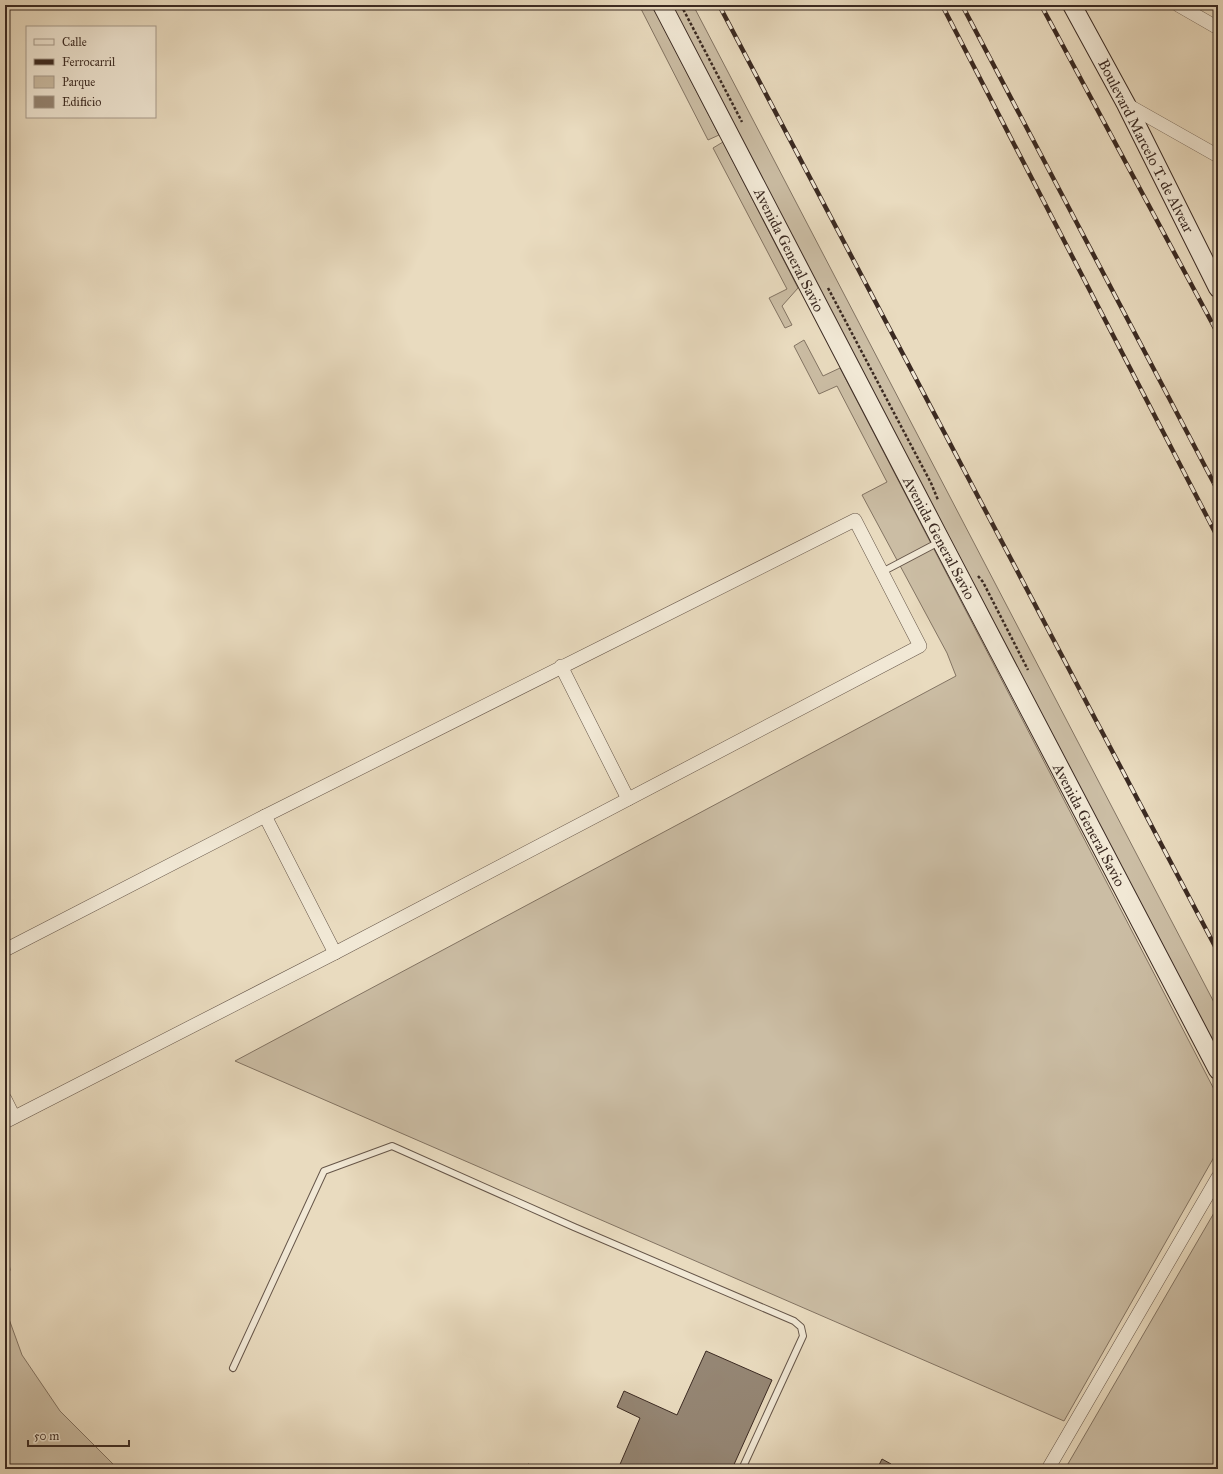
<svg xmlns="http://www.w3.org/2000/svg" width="1223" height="1474" font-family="'IM FELL Great Primer',serif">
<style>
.green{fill:#cbbda4;stroke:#837463}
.building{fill:#958674;stroke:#3b2a22}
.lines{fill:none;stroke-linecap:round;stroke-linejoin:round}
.service-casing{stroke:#665649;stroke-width:8}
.minor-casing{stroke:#665649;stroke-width:14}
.secondary-casing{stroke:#3b2a22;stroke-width:20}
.path{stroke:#3b2a22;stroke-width:2.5;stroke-dasharray:3 2;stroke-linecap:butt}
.service{stroke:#f1e8d5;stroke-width:6}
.minor{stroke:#f1e8d5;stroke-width:13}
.secondary{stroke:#f1e8d5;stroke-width:18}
.rail-casing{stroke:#3b2a22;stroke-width:4.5}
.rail{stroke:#f1e8d5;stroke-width:3;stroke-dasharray:9;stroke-linecap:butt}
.labels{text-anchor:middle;stroke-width:4;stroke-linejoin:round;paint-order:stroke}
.street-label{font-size:15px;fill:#3b2a22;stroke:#f1e8d5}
</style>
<rect width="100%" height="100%" fill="#e9dbbf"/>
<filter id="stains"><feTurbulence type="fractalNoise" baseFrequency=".005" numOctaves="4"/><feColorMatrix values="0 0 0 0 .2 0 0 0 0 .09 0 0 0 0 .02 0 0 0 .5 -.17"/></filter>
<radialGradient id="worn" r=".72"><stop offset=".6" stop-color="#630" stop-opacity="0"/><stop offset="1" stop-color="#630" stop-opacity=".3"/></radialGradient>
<!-- green -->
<g class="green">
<path d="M 639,5 L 652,5 L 719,135 L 708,140 Z"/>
<path d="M 671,5 L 693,5 L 1218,1010 L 1218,1051 Z"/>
<path d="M 723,142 L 798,288 L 782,306 L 792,325 L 785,328 L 769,298 L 787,289 L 713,148 Z"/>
<path d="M 804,340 L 823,376 L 840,368 L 1218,1097 L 1218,1150 L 1064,1421 L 235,1061 L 956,676 L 947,653 L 862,495 L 887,482 L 837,386 L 819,394 L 794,346 Z"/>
<path d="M 1218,1206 L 1218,1469 L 1065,1469 Z"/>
<path d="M 5,1238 L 10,1270 L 5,1280 Z"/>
<path d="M 5,1308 L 22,1355 L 60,1411 L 118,1469 L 5,1469 Z"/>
</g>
<!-- building -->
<g class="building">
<path d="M 706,1351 L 772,1380 L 732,1469 L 618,1469 L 640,1418 L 617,1407 L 624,1391 L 677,1415 Z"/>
<path d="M 882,1459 L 891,1464 L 888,1469 L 877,1469 Z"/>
<path d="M 528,1464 L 539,1469 L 526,1469 Z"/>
</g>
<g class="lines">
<defs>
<g id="service">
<path d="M 882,572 L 939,542"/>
<path d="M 233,1368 L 324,1171 L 392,1146 L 574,1227 L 794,1321 L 801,1327 L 803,1336 L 742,1469"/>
</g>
<g id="minor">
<path d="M 1178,5 L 1218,28"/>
<path d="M 1126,104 L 1218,156"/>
<path d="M 561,666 L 628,799"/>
<path d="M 265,816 L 335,953"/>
<path d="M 5,950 L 265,816 L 855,520 L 920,646 L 335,953 L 5,1122"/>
<path d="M 5,1099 L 14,1117"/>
<path d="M 1048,1469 L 1218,1177"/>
</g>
<g id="secondary">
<path d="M 662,5 L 941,541 L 1218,1070"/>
<path d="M 1072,5 L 1126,104 L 1218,288"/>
</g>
</defs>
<!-- service casing -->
<use href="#service" class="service-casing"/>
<!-- minor casing -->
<use href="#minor" class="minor-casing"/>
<!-- secondary casing -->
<use href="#secondary" class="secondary-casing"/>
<!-- path -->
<g class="path">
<path d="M 681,5 L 742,122"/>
<path d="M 828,288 L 931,483 L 938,500"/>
<path d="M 978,576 L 983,582 L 1028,670"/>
</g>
<!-- service -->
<use href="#service" class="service"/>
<!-- minor -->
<use href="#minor" class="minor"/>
<!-- secondary -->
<use href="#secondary" class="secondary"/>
<defs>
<g id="rail">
<path d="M 719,5 L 1218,952"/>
<path d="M 942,5 L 1218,538"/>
<path d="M 962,5 L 1218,491"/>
<path d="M 1041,5 L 1218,334"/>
</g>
</defs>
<!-- rail casing -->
<use href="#rail" class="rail-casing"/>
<!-- rail -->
<use href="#rail" class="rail"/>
</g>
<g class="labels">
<!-- street labels -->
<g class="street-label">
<text transform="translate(1146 146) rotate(63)" y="5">Boulevard Marcelo T. de Alvear</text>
<text transform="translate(789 250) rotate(63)" y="5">Avenida General Savio</text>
<text transform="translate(939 538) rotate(62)" y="5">Avenida General Savio</text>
<text transform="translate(1089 825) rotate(62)" y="5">Avenida General Savio</text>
</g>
</g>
<!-- margin -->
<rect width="1223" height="1474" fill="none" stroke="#e9dbbf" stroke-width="20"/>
<rect x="6" y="6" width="1211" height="1462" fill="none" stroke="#3b2a22" stroke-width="2"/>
<rect x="10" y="10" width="1203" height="1454" fill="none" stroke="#3b2a22"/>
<!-- legend -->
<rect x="26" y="26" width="130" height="92" fill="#f1e8d5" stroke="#a89c8d"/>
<rect x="34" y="39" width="20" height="6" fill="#f1e8d5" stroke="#a89c8d"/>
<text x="62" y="46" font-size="12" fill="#3b2a22">Calle</text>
<rect x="34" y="59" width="20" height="6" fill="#3b2a22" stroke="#a89c8d"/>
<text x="62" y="66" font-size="12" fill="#3b2a22">Ferrocarril</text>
<rect x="34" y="76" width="20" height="12" fill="#cbbda4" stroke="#a89c8d"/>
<text x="62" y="86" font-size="12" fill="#3b2a22">Parque</text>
<rect x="34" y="96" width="20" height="12" fill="#958674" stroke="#a89c8d"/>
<text x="62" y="106" font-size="12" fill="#3b2a22">Edificio</text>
<!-- scale -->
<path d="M28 1440v6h101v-6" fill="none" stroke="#3b2a22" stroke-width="2"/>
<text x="34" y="1440" font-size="12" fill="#3b2a22" stroke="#f1e8d5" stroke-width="3" paint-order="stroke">50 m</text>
<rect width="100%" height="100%" filter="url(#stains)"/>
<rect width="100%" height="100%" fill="url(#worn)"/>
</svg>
